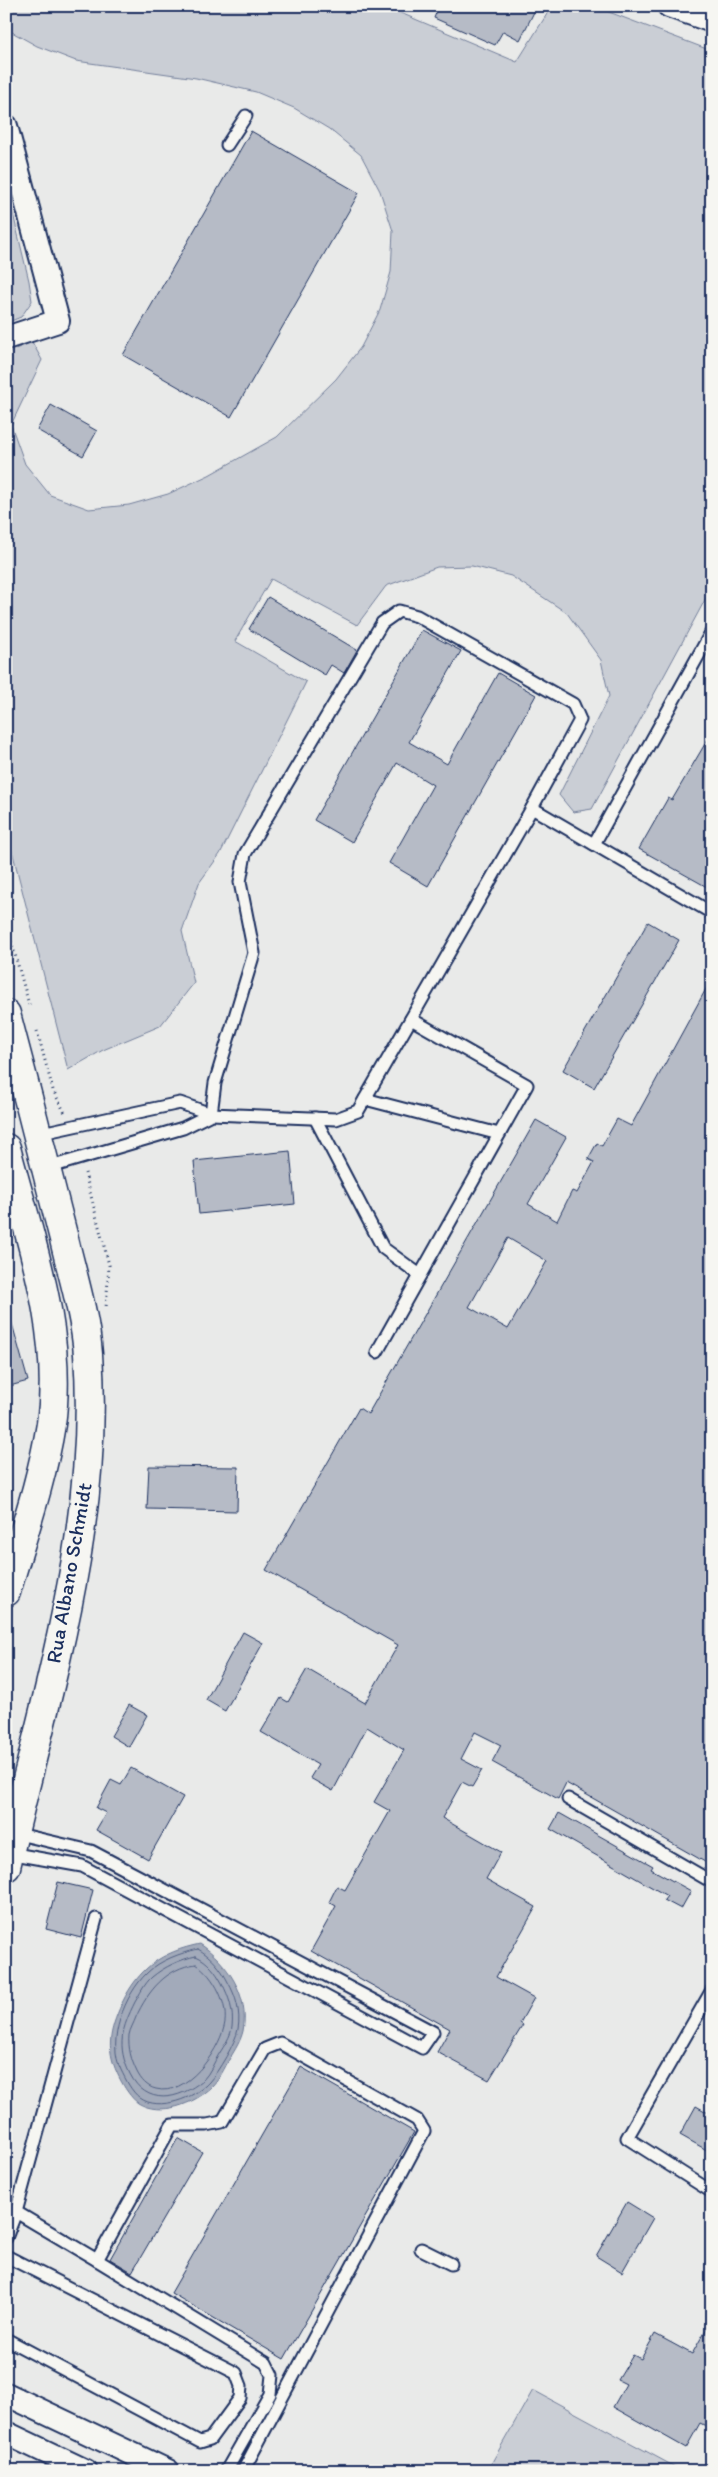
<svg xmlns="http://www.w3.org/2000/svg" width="718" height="2477" font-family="Itim,sans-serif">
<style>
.green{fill:#caced5;stroke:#727e9a}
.water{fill:#a2aaba;stroke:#6c7995}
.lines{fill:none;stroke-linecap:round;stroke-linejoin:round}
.shore{stroke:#516083;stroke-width:1}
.building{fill:#b6bbc6;stroke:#1b2f5e;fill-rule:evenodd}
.lane-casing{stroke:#1b2f5e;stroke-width:15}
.street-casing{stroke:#1b2f5e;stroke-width:26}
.primary-casing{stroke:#1b2f5e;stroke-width:31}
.path{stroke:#1b2f5e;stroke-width:3;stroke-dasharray:1 4;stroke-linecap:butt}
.lane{stroke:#f6f6f2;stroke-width:11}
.street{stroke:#f6f6f2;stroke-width:22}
.primary{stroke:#f6f6f2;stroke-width:28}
.labels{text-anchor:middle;stroke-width:4;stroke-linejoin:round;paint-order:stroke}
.street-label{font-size:21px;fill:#1b2f5e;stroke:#f6f6f2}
</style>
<rect width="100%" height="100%" fill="#e9eae9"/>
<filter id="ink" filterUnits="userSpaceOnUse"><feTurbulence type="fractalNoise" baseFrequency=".02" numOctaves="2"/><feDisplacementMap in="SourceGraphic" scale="10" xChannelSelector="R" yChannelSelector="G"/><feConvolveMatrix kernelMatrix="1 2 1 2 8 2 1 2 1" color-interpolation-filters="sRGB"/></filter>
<g filter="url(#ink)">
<!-- green -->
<g class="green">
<path d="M 6,6 L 384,6 L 517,62 L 552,6 L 593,6 L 712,51 L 712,587 L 592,809 L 573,812 L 559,795 L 609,696 L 601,660 L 567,613 L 511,576 L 472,566 L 437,567 L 386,586 L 357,625 L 271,579 L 235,641 L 306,682 L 220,854 L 199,883 L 182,931 L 194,983 L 160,1026 L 103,1050 L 68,1070 L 6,827 L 6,353 L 32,342 L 42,360 L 11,425 L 25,464 L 50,495 L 89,509 L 129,505 L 168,494 L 209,475 L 277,437 L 336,379 L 361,347 L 380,310 L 391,272 L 393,231 L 380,191 L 361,155 L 329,129 L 294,108 L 256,92 L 196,78 L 76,61 L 37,46 L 10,31 Z"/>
<path d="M 6,184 L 29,281 L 32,301 L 21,317 L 6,323 Z"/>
<path d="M 533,2390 L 677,2468 L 712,2466 L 712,2471 L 487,2471 Z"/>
</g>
<!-- water -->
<path class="water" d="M 200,1944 C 227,1962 250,1996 243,2031 C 241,2040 235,2050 230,2058 C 225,2067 219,2080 212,2087 C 194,2104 161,2117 138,2103 C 131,2098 124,2087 120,2079 C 105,2050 109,2032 122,2003 C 139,1968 161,1952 200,1944 Z"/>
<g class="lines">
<!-- shore -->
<g class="shore">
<path d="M 198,1949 C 212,1957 221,1968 228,1982 C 236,1996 241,2013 238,2029 C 236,2042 218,2072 209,2082 C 195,2098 159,2112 140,2098 C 131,2091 126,2080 121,2070 C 106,2041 125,1994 147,1973 C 160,1960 181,1953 198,1949 Z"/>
<path d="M 196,1956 C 208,1961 216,1972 222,1983 C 229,1997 234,2011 232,2027 C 231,2036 224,2046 219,2054 C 214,2062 210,2073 203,2080 C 178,2101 146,2106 130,2074 C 116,2046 122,2028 135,2002 C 140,1994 144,1984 152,1977 C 164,1967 181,1959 196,1956 Z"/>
<path d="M 196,1964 C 214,1975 230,2006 224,2027 C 218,2052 186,2097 156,2089 C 147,2087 141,2080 137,2072 C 131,2060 128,2048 129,2035 C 130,2029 134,2023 136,2017 C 148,1991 166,1968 196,1964 Z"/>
</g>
</g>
<!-- building -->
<g class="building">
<path d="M 439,6 L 537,6 L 520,40 L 503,31 L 495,45 L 434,18 Z"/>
<path d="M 251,131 L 359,193 L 231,417 L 123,355 Z"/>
<path d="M 51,405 L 97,431 L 83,456 L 37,430 Z"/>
<path d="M 268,597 L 357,650 L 344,673 L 331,665 L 325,675 L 249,629 Z"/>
<path d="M 422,630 L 461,651 L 409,742 L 447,764 L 498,673 L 536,695 L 428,886 L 389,863 L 433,785 L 397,763 L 352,842 L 314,820 Z"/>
<path d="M 712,732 L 712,879 L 707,887 L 639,849 L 668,798 L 672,800 Z"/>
<path d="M 648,922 L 679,940 L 594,1088 L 563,1070 Z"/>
<path d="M 712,978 L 712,1866 L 566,1783 L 558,1799 L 492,1762 L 501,1745 L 475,1732 L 461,1759 L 482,1770 L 472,1787 L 462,1782 L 442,1818 L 501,1852 L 486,1879 L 536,1907 L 496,1977 L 534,1998 L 520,2023 L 523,2025 L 489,2080 L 437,2052 L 450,2029 L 311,1951 L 336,1906 L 329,1902 L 337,1886 L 345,1890 L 390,1811 L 374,1802 L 404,1750 L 367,1727 L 333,1791 L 310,1778 L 318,1765 L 261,1732 L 281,1698 L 288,1702 L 307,1669 L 365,1703 L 398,1645 L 266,1570 L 359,1408 L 368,1414 L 536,1120 L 566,1137 L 528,1204 L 557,1221 L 572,1191 L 577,1193 L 594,1162 L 588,1159 L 597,1143 L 602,1146 L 617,1119 L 631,1126 ZM 508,1238 L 547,1261 L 508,1329 L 469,1307 Z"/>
<path d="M 290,1151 L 295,1204 L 199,1214 L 194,1161 Z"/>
<path d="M 6,1320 L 11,1320 L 28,1381 L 6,1387 Z"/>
<path d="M 149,1466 L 238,1467 L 237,1511 L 147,1509 Z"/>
<path d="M 243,1632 L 263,1643 L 225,1711 L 206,1700 Z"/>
<path d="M 129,1705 L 147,1715 L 129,1747 L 111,1736 Z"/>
<path d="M 131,1768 L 183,1797 L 148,1859 L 96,1830 L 106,1813 L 96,1808 L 111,1780 L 121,1785 Z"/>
<path d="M 559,1813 L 653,1866 L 651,1869 L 691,1891 L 681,1909 L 664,1900 L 667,1896 L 550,1829 Z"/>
<path d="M 58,1882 L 93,1890 L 81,1938 L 46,1929 Z"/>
<path d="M 301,2067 L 414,2132 L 284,2359 L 171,2293 Z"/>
<path d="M 696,2106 L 712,2115 L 712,2153 L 680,2135 Z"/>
<path d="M 178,2138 L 202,2152 L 132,2272 L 110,2259 Z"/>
<path d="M 627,2202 L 653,2218 L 622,2272 L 596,2256 Z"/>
<path d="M 712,2319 L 712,2429 L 700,2423 L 686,2448 L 613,2407 L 626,2384 L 618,2380 L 633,2355 L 641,2359 L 655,2334 L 692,2354 Z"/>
</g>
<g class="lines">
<defs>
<g id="lane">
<path d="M 227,145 L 246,116"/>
<path d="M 532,808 L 712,913"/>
<path d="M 594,844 L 712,631"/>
<path d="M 365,1099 L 499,1134"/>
<path d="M 315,1118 L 383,1248 L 420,1275"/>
<path d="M 37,1134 L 180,1103 L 211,1114 L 336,1119 L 358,1111 L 532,808 L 580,720 L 573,704 L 417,616 L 399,611 L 382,623 L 245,854 L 240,882 L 254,953 L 215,1083 L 211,1114"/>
<path d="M 47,1168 L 183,1128 L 211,1114"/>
<path d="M 377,1352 L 527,1085 L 411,1019"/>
<path d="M 568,1799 L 712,1882"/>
<path d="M 9,1853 L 82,1866 L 422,2048 L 433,2032 L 91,1851 L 14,1833"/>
<path d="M 712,1990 L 627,2138 L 712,2192"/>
<path d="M 16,2212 L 97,2260 L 172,2125 L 207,2125 L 222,2122 L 265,2049 L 280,2043 L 417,2120 L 424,2131 L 243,2471"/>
<path d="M 6,2238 L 16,2212 L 96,1919"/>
<path d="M 421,2249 L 451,2264"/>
<path d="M 6,2256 L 236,2373 L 241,2386 L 240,2398 L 210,2439 L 200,2442 L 6,2339"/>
<path d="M 97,2260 L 266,2363 L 272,2375 L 270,2394 L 226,2471"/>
</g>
<g id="street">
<path d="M 669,6 L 712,21"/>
<path d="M 6,126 L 58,321 L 6,338"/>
<path d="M 6,2394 L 168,2471"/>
<path d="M 6,2433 L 86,2471"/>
</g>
<g id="primary">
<path d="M 6,1014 C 26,1089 45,1163 64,1239 C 73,1277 85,1315 88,1354 C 101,1528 44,1699 6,1867"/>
<path d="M 6,1148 C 29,1237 64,1331 51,1424 C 42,1481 22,1537 6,1592"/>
</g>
</defs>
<!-- lane casing -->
<use href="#lane" class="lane-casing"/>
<!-- street casing -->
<use href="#street" class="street-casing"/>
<!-- primary casing -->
<use href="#primary" class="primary-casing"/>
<!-- path -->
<g class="path">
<path d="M 6,922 L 30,1008"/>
<path d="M 37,1031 L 53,1090 L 66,1115"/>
<path d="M 85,1173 L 109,1265 L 106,1308"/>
</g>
<!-- lane -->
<use href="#lane" class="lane"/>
<!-- street -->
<use href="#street" class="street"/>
<!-- primary -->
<use href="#primary" class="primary"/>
</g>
</g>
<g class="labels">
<!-- street labels -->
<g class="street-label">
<text transform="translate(69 1573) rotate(-80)" y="7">Rua Albano Schmidt</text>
</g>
</g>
<!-- margin -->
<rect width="718" height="2477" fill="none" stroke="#f6f6f2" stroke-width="25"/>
<rect x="12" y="12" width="693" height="2452" fill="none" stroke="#1b2f5e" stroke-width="2" filter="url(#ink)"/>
</svg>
